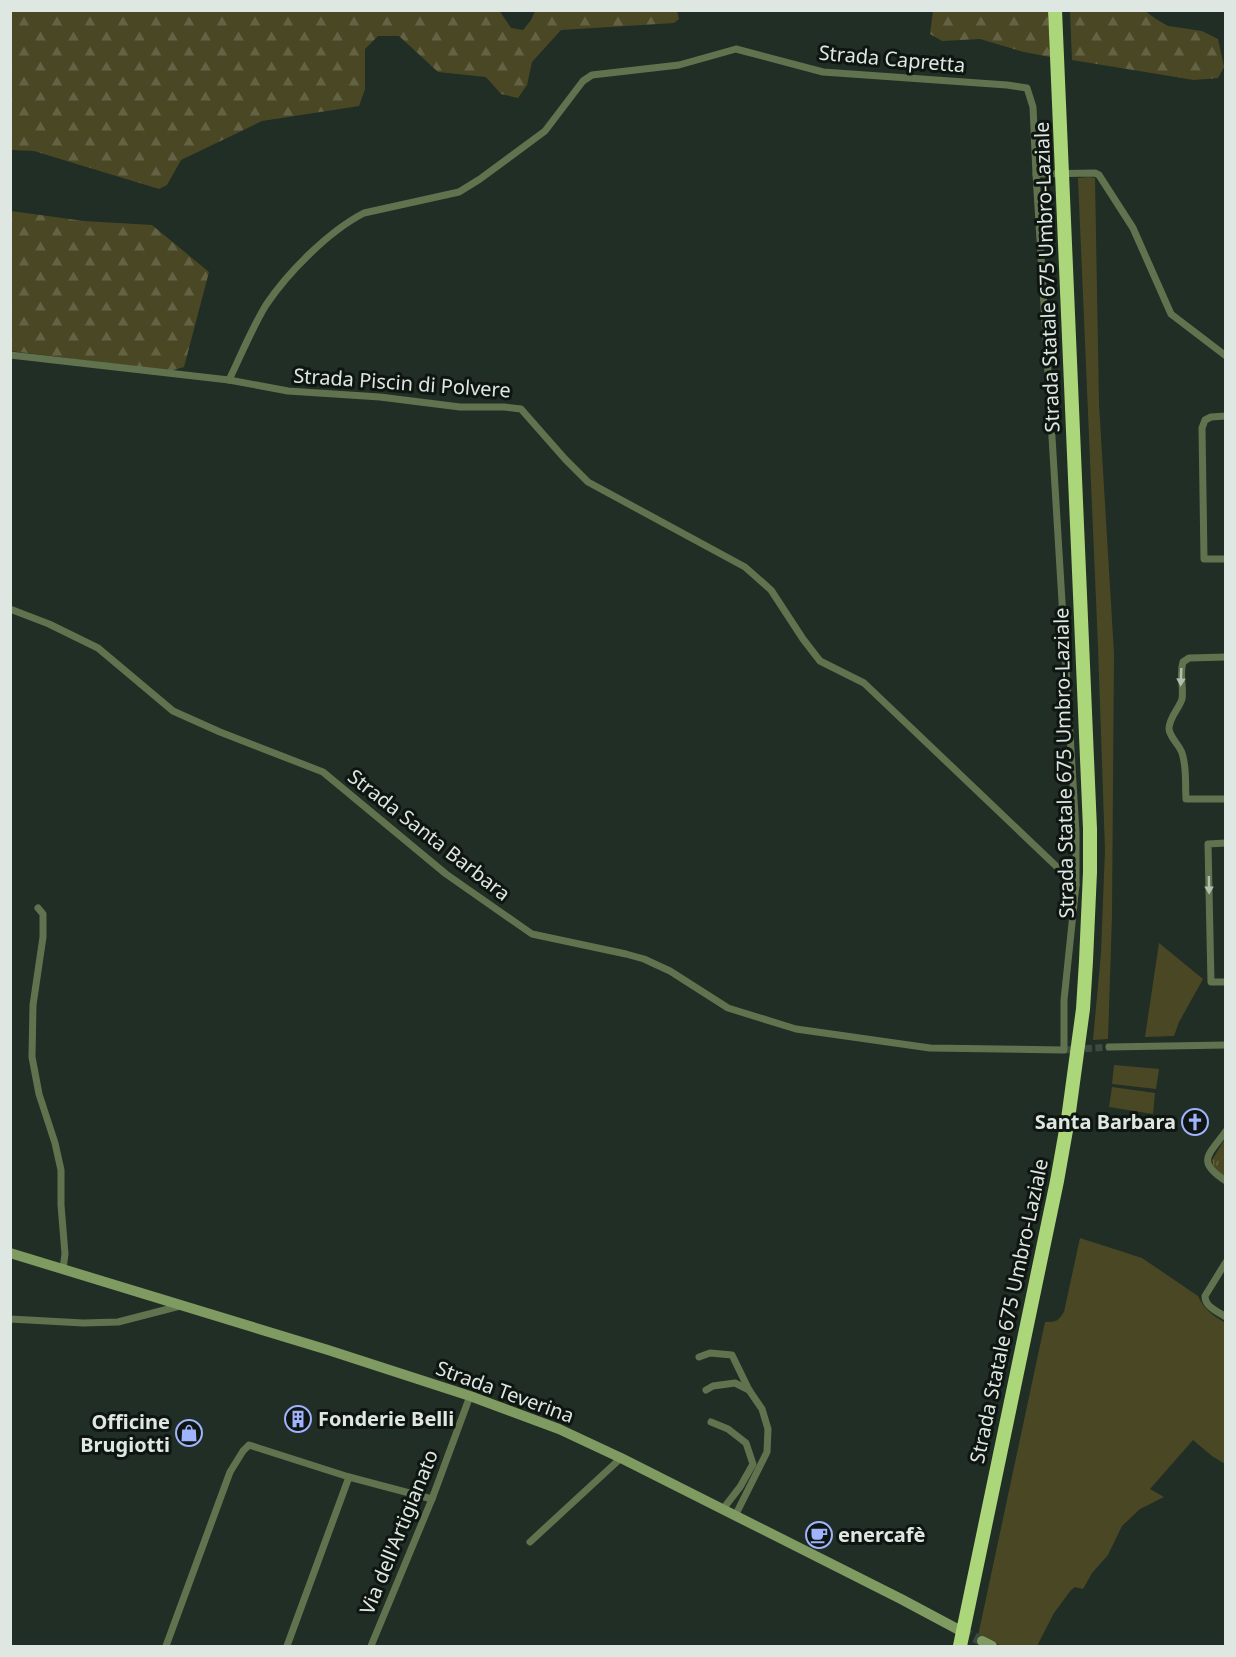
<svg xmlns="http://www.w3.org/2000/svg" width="1236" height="1657" font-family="'Noto Sans',sans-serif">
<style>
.green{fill:#4a4824}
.forest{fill:url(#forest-firs)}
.park{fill:url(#park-tufts)}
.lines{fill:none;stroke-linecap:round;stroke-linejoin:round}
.street-tunnel{stroke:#3d4a41;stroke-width:7;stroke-dasharray:7 3.5;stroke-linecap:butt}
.secondary-tunnel{stroke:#3d4a41;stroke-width:10;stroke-dasharray:10 5;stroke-linecap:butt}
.street{stroke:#61734e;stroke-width:7}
.secondary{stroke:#7f9b61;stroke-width:10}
.highway{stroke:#acd67a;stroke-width:14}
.oneway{fill:#b2beae}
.labels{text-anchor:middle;stroke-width:6;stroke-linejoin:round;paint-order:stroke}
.street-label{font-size:20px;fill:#dee7e1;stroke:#0f1510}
.poi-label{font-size:20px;font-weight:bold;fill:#dee7e1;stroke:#0f1510;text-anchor:end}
</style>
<defs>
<pattern id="forest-firs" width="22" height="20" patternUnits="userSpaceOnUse" patternTransform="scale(1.5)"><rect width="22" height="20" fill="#4a4824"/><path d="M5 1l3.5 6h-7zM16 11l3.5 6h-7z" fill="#646244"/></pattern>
<pattern id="park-tufts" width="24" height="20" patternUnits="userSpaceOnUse" patternTransform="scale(1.5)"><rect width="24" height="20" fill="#4a4824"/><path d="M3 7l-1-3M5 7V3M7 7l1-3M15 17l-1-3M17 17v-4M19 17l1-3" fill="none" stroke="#646244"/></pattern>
</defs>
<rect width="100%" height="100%" fill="#212e25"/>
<!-- green -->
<g class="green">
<path d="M 1089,177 L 1095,178 L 1099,404 L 1114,653 L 1112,915 L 1108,1039 L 1093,1040 L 1101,953 L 1105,850 L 1098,647 L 1078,178 Z"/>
<path d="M 1159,943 L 1203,979 L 1179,1022 L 1174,1036 L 1145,1037 Z"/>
<path d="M 1114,1065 L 1159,1069 L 1156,1089 L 1112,1084 Z"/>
<path d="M 1112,1087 L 1155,1093 L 1153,1114 L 1109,1107 Z"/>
<path d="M 1080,1238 L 1142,1258 L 1198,1296 C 1204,1310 1213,1315 1225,1323 L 1225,1464 L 1212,1456 L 1193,1440 L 1150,1489 L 1164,1497 L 1140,1509 L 1122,1526 L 1108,1555 L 1092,1573 L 1083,1589 L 1075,1587 L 1071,1590 L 1054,1613 L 1037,1646 L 1002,1646 L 978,1636 L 1045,1322 C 1057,1322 1058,1321 1064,1312 Z"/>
</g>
<!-- forest -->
<g class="forest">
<path d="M 499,10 L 511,28 L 523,30 L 531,20 L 535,11 L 677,11 L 679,19 L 674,23 L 561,30 L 532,62 L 527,85 L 518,98 L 501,94 L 486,77 L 438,72 L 399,36 L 378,36 L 365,49 L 365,89 L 359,106 L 262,121 L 181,160 L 167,185 L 159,189 L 34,151 L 11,150 L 11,11 Z"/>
<path d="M 933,11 L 1048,11 L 1050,57 L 1024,52 L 980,39 L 942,41 L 930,34 Z"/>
<path d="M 1070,11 L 1145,11 L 1156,19 L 1168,26 L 1202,31 L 1218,39 L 1224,67 L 1218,78 L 1194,80 L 1072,60 Z"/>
<path d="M 11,211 L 84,221 L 152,225 L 209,272 L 184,367 L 170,371 L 11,351 Z"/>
</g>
<!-- park -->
<path class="park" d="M 1225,1139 L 1225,1177 L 1214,1169 L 1212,1160 Z"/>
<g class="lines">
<!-- street-tunnel -->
<path class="street-tunnel" d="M 1064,1050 L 1109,1047"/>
<!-- secondary-tunnel -->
<path class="secondary-tunnel" d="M 961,1631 L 982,1641"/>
<!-- street -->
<g class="street">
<path d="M 10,355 L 229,380 L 288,391 L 380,397 L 460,407 L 504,407 L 521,409 L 565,459 L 588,482 L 745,567 L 771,590 L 803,639 L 820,661 L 864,683 L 1076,885"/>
<path d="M 229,380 C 241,355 252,328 266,305 C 288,272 329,231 364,213 L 459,192 L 480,179 L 545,131 L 583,81 L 592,75 L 679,65 L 736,49 L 823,72 L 1007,85 L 1027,88 L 1033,107 L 1036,174 L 1095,173 L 1099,175 L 1133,228 L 1171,314 L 1226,356"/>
<path d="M 1226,416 L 1211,417 L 1205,420 L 1202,428 L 1204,559 L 1226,559"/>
<path d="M 10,609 L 49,624 L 98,648 L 173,711 L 220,732 L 323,772 L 446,874 L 532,934 L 626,954 L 644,959 L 670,971 L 728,1008 L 796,1029 L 930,1048 L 1064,1050 L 1064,1000 L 1076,885 L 1076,832 L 1036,174"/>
<path d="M 1226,657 L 1189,658 L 1183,662 C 1179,675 1184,687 1182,699 C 1179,709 1169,717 1169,729 C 1170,738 1179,744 1182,753 C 1187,767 1185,784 1186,799 L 1226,799"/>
<path d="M 1226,843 L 1208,844 L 1211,982 L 1226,982"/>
<path d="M 38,908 L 43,914 L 43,937 L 33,1005 L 32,1057 L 39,1094 L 55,1143 L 61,1170 L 61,1205 L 65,1254 L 63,1269"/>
<path d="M 1109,1047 L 1226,1045"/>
<path d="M 1226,1131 C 1209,1155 1195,1161 1226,1181"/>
<path d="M 1226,1262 L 1205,1296 C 1205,1307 1217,1311 1226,1317"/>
<path d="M 10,1319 L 83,1323 L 118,1322 L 180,1306"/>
<path d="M 699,1357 L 710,1353 L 732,1355 L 749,1390 L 762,1409 L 768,1429 L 767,1452 L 735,1516"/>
<path d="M 706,1390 L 713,1386 L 735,1383 L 749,1390"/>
<path d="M 711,1422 L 728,1429 L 746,1443 L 753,1464 L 740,1487 L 723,1509"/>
<path d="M 530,1542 L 621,1458"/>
<path d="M 166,1646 L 230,1472 L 243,1451 L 249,1445 L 349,1477 L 432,1499"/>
<path d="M 287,1646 L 349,1477"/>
<path d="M 371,1646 L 432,1499 L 470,1396"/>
</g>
<!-- secondary -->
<g class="secondary">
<path d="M 10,1253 L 328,1350 L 470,1396 L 559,1429 L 621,1458 L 901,1599 L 961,1631"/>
<path d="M 982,1641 L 992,1646"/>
</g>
<!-- highway -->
<path class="highway" d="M 960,1646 L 1057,1181 L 1068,1119 L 1083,1009 L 1086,961 L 1090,872 L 1090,829 L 1055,10"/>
</g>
<!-- one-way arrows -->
<defs><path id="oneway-solid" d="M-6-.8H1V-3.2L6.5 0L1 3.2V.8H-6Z" transform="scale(1.5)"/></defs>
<g class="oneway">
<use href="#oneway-solid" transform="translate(1181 677) rotate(92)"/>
<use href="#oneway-solid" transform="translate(1209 885) rotate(89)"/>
</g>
<!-- icons -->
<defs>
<symbol id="church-ring" viewBox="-11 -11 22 22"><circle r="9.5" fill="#0f1510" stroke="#a0b3fd" stroke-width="1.5"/><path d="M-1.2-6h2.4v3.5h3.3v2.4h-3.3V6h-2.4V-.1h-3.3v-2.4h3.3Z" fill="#a0b3fd"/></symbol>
<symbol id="building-ring" viewBox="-11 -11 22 22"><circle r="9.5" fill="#0f1510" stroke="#a0b3fd" stroke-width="1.5"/><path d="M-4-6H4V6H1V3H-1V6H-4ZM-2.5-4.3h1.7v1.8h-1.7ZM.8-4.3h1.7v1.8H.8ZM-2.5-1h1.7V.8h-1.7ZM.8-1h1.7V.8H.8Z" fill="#a0b3fd"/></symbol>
<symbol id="shop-ring" viewBox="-11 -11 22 22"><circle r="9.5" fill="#0f1510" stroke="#a0b3fd" stroke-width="1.5"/><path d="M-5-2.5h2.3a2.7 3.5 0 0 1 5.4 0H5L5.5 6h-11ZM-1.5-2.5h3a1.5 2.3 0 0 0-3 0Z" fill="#a0b3fd"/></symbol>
<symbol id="cafe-ring" viewBox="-11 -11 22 22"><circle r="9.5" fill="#0f1510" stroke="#a0b3fd" stroke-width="1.5"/><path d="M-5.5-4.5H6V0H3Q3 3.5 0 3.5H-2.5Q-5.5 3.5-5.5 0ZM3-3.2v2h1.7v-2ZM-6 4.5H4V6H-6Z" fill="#a0b3fd"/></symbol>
</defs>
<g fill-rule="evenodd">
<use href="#church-ring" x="1180" y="1107" width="30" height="30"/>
<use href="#building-ring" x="283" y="1404" width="30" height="30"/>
<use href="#shop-ring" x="174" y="1418" width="30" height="30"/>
<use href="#cafe-ring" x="804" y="1520" width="30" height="30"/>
</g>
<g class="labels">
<!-- street labels -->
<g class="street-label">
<text transform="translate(892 59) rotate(5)" y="7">Strada Capretta</text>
<text transform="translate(1047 277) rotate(-92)" y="7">Strada Statale 675 Umbro-Laziale</text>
<text transform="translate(402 383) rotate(4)" y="7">Strada Piscin di Polvere</text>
<text transform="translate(1064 763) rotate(-91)" y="7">Strada Statale 675 Umbro-Laziale</text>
<text transform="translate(429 835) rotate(38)" y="7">Strada Santa Barbara</text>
<text transform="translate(1009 1311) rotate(-78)" y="7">Strada Statale 675 Umbro-Laziale</text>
<text transform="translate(505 1392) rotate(20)" y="7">Strada Teverina</text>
<text transform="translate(399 1532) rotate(-68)" y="7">Via dell'Artigianato</text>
</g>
<!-- poi labels -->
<g class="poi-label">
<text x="1176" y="1129">Santa Barbara</text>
<text x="318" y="1426" text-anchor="start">Fonderie Belli</text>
<text x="170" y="1429">Officine<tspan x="170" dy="23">Brugiotti</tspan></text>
<text x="838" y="1542" text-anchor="start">enercafè</text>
</g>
</g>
<!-- border -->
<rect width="1236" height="1657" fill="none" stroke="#dee7e1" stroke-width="24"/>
</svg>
